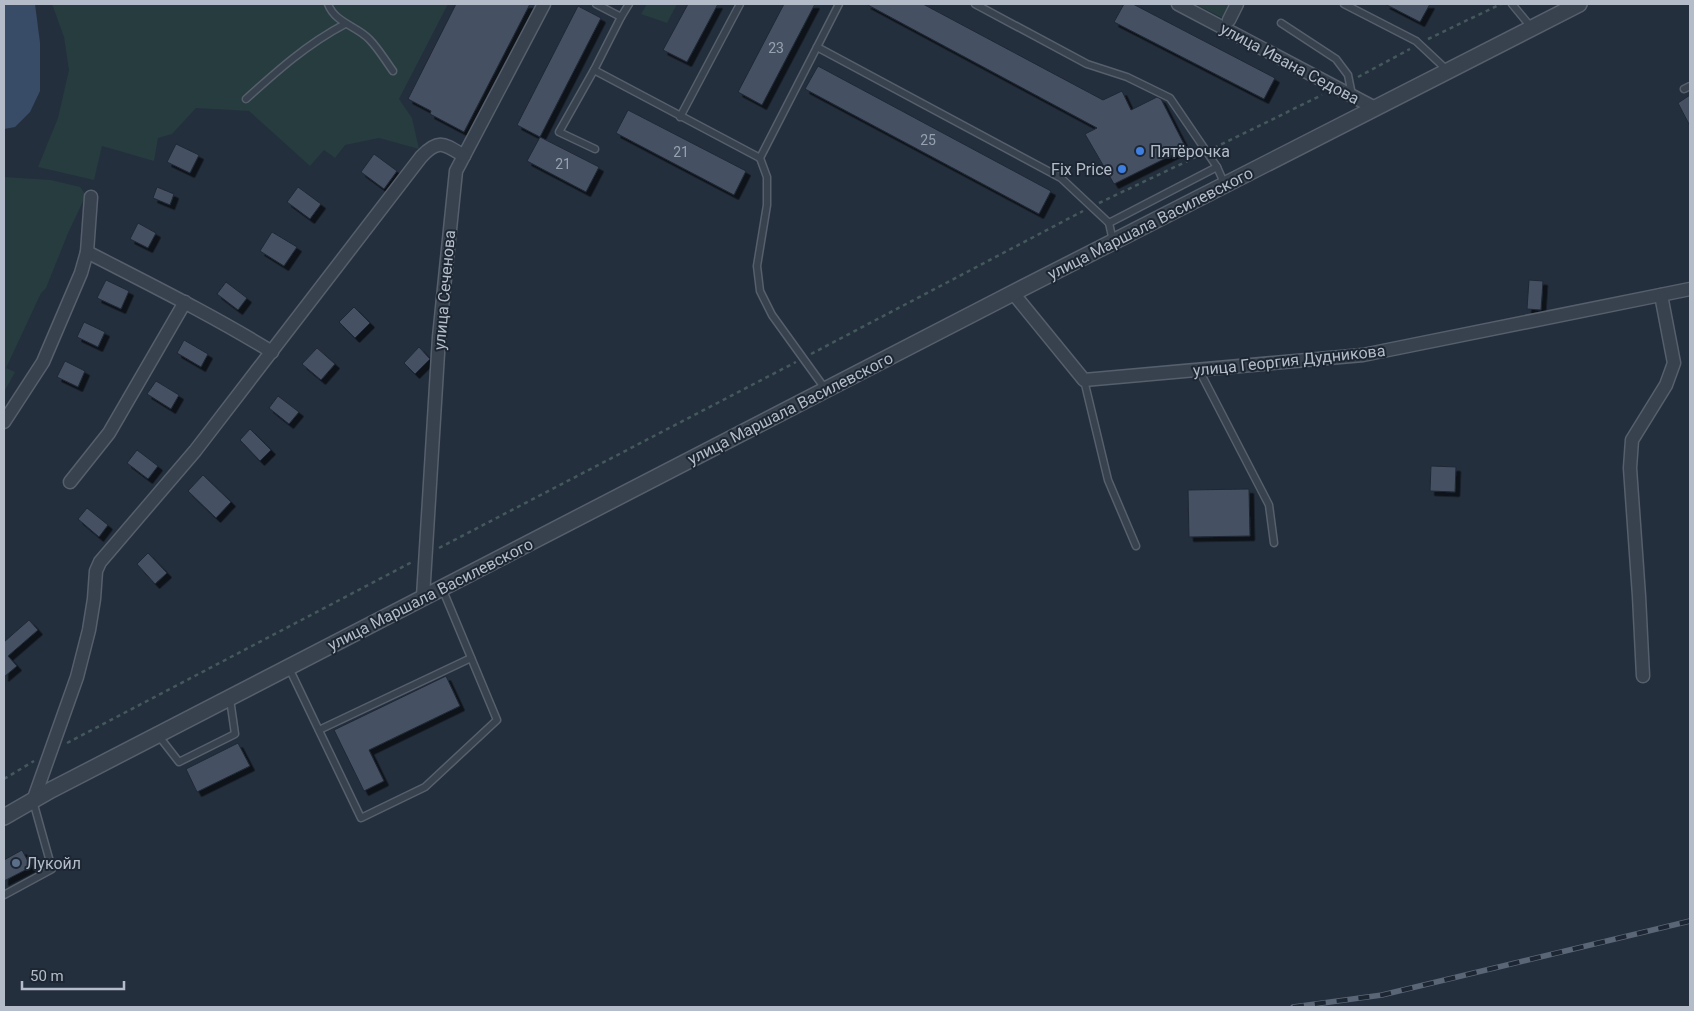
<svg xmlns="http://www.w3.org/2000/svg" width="1694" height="1011" font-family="Roboto,sans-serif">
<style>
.green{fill:#263c3f}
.water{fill:#394c67}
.building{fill:#455162;stroke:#1f2835;filter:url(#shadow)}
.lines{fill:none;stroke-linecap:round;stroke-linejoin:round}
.service-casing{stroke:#565f6c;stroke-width:9}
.minor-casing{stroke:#565f6c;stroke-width:15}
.tertiary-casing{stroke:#565f6c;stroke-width:18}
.path{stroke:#44595c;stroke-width:2.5;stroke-dasharray:4 4;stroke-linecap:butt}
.service{stroke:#38414e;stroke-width:6}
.minor{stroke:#38414e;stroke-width:12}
.tertiary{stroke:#38414e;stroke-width:15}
.rail-casing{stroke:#5a6575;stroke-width:5.5}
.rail{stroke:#1d2633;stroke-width:4;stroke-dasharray:11;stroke-linecap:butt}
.shop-dot{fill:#3f7fe0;stroke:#1d2633;stroke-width:2}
.service-dot{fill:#5c6f8a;stroke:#1d2633;stroke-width:2}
.labels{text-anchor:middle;stroke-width:4;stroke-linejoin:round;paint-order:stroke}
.number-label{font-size:14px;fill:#98a1af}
.street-label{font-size:16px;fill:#b4bcc9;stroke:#1d2633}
.poi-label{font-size:16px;fill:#b4bcc9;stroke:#1d2633;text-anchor:start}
</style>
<defs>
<filter id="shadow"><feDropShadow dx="4.5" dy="4.5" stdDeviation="0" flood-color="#0009"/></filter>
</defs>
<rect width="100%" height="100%" fill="#242f3e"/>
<!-- green -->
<g class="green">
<path d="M 52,4 L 448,4 L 399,99 L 412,118 L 419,149 L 379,138 L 345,145 L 335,158 L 324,150 L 310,166 L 249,111 L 196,108 L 172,134 L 158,138 L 154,161 L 102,146 L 94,180 L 38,167 L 58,118 L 69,70 L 64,37 Z"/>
<path d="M 647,4 L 677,4 L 667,23 L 641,14 Z"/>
<path d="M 1195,4 L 1231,4 L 1223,18 Z"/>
<path d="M 4,177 L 51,180 L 80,187 L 86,195 L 68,233 L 46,288 L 41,293 L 6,368 L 15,372 L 4,392 Z"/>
</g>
<!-- water -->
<path class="water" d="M 4,4 L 35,4 L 40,43 L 40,91 L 30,112 L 15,127 L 4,129 Z"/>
<!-- building -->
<g class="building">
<path d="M 456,4 L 530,4 L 464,132 L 430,114 L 431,111 L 408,99 Z"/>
<path d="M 688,4 L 718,4 L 687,62 L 663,50 Z"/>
<path d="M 784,4 L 815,4 L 762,105 L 738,92 Z"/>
<path d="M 866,4 L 923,4 L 1103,100 L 1122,91 L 1131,110 L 1157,97 L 1161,99 L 1186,148 L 1114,184 L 1085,134 L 1097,128 Z"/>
<path d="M 1124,4 L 1133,4 L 1275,78 L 1264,99 L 1114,22 Z"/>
<path d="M 1385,4 L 1430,4 L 1420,22 Z"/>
<path d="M 578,6 L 601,18 L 540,137 L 517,125 Z"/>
<path d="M 818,66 L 1051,191 L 1039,214 L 805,89 Z"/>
<path d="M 1690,95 L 1690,126 L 1678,103 Z"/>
<path d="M 628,110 L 746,171 L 734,195 L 616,133 Z"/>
<path d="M 540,137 L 599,167 L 586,192 L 527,161 Z"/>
<path d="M 176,144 L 199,155 L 190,173 L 167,162 Z"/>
<path d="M 374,154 L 397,171 L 384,189 L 361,172 Z"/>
<path d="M 157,187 L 174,194 L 170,205 L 153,198 Z"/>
<path d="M 298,187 L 321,204 L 310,219 L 287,202 Z"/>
<path d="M 138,223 L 156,233 L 148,248 L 130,239 Z"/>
<path d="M 272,232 L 297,247 L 284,266 L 260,251 Z"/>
<path d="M 106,280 L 129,291 L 121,309 L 97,298 Z"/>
<path d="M 1529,280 L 1543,281 L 1541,310 L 1527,309 Z"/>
<path d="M 226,282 L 247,298 L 238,310 L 217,294 Z"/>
<path d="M 354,307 L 370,323 L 355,338 L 339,322 Z"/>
<path d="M 84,322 L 105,332 L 98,347 L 77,337 Z"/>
<path d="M 184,340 L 208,354 L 201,367 L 177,353 Z"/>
<path d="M 419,347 L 430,359 L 415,374 L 404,363 Z"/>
<path d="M 317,348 L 335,364 L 321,380 L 302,364 Z"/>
<path d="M 65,361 L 85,371 L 78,387 L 57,377 Z"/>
<path d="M 156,381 L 179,395 L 171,409 L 147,394 Z"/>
<path d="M 278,396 L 299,412 L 289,424 L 269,408 Z"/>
<path d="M 250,429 L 271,450 L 260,461 L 240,440 Z"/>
<path d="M 137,450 L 158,466 L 148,479 L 127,463 Z"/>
<path d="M 1431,466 L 1456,467 L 1455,492 L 1430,491 Z"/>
<path d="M 203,475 L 231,502 L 216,518 L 188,491 Z"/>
<path d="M 1249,489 L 1250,536 L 1189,537 L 1188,490 Z"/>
<path d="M 87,508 L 108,525 L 99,537 L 78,519 Z"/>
<path d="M 148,553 L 167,573 L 155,584 L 137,564 Z"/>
<path d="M 29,620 L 38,630 L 8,656 L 17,666 L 4,677 L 4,642 Z"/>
<path d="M 446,676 L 460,706 L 369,750 L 384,781 L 364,791 L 334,730 Z"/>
<path d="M 238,743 L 250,766 L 197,792 L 186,769 Z"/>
<path d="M 22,850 L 31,867 L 4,881 L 4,860 Z"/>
</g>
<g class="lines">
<defs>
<g id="service">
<path d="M 328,4 C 335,23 357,26 369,39 C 378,48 385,60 393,71"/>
<path d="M 596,4 L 621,17 L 594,70 L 760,158 L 817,47 L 1061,178 L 1109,223"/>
<path d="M 975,4 L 1087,64 L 1127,77 L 1170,98 L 1217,167"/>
<path d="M 1344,4 L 1416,41 L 1447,70"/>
<path d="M 1512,4 L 1531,27"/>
<path d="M 621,17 L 629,4"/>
<path d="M 1281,23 L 1336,59 L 1348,75 L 1352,95"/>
<path d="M 817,47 L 839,4"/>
<path d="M 594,70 L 559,132 L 595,149"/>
<path d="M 1684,89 L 1690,86"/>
<path d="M 246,99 C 277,71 307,44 345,24"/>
<path d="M 680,117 L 740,4"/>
<path d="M 760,158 L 767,177 L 767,205 L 757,266 L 760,291 L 772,315 L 826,390"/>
<path d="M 1113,241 L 1109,223 L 1217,167 L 1225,185"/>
<path d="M 1199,370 L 1269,505 L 1274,543"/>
<path d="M 1084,380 L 1108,480 L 1136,546"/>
<path d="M 289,668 L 361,818 L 425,787 L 497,720 L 442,588"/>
<path d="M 319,730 L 471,658"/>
<path d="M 158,735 L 179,762 L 235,734 L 230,699"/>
<path d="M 4,895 L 52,869 L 33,801"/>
</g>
<g id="minor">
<path d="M 1178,4 L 1375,108"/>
<path d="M 1229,20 L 1237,4"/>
<path d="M 87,252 C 149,284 212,315 272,352"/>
<path d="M 1013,293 L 1084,380 L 1363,355 L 1690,289"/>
<path d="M 4,422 L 43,362 L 81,273 L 87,252 L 91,197"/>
<path d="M 70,482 L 109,433 L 185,302"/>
<path d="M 423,597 L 439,337 L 456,171 L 544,4"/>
<path d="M 1643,676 L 1639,596 L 1630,468 L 1632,440 L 1666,385 L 1674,363 L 1661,295"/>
<path d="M 33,801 L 77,677 L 89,630 L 94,599 L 96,571 L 100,562 L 195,451 L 421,157 C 439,138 444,144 464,156"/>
</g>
<path id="tertiary" d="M 4,817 L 51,790 L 1013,293 L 1579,4"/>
</defs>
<!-- service casing -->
<use href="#service" class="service-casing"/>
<!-- minor casing -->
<use href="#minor" class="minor-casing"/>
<!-- tertiary casing -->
<use href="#tertiary" class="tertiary-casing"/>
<!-- path -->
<g class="path">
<path d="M 1428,39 L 1501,4"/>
<path d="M 1358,77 L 1410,49"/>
<path d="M 1214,148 L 1322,95"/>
<path d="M 1099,203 L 1198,156"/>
<path d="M 811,354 L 1083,211"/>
<path d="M 439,548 L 796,362"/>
<path d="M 67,743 L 412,562"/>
<path d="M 4,779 L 34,761"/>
</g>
<!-- service -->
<use href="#service" class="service"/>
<!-- minor -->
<use href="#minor" class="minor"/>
<!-- tertiary -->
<use href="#tertiary" class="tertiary"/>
<defs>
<path id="rail" d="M 1293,1007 L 1382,995 L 1690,921"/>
</defs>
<!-- rail casing -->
<use href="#rail" class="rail-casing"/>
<!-- rail -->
<use href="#rail" class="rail"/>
</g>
<!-- markers -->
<g class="shop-dot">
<circle cx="1140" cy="151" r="5"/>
<circle cx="1122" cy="169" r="5"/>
</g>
<circle class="service-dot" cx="16" cy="863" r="5"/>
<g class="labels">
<!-- number labels -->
<g class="number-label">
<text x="776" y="53">23</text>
<text x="928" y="145">25</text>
<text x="681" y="157">21</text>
<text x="563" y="169">21</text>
</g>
<!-- street labels -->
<g class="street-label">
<text transform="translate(1290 63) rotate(28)" y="6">улица Ивана Седова</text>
<text transform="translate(1150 223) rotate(-27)" y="6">улица Маршала Василевского</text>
<text transform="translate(444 290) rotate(-85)" y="6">улица Сеченова</text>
<text transform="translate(1289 360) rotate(-6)" y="6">улица Георгия Дудникова</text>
<text transform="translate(790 408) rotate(-27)" y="6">улица Маршала Василевского</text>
<text transform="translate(430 594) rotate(-27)" y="6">улица Маршала Василевского</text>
</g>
<!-- poi labels -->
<g class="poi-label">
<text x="1150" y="157">Пятёрочка</text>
<text x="1112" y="175" text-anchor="end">Fix Price</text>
<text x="26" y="869">Лукойл</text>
</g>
</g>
<!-- border -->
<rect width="1694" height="1011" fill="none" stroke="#b4bcc9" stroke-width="10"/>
<!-- scale -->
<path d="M22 981v8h102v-8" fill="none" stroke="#b4bcc9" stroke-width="2.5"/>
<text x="30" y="981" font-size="15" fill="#b4bcc9" stroke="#1d2633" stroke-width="4" paint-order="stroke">50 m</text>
</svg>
